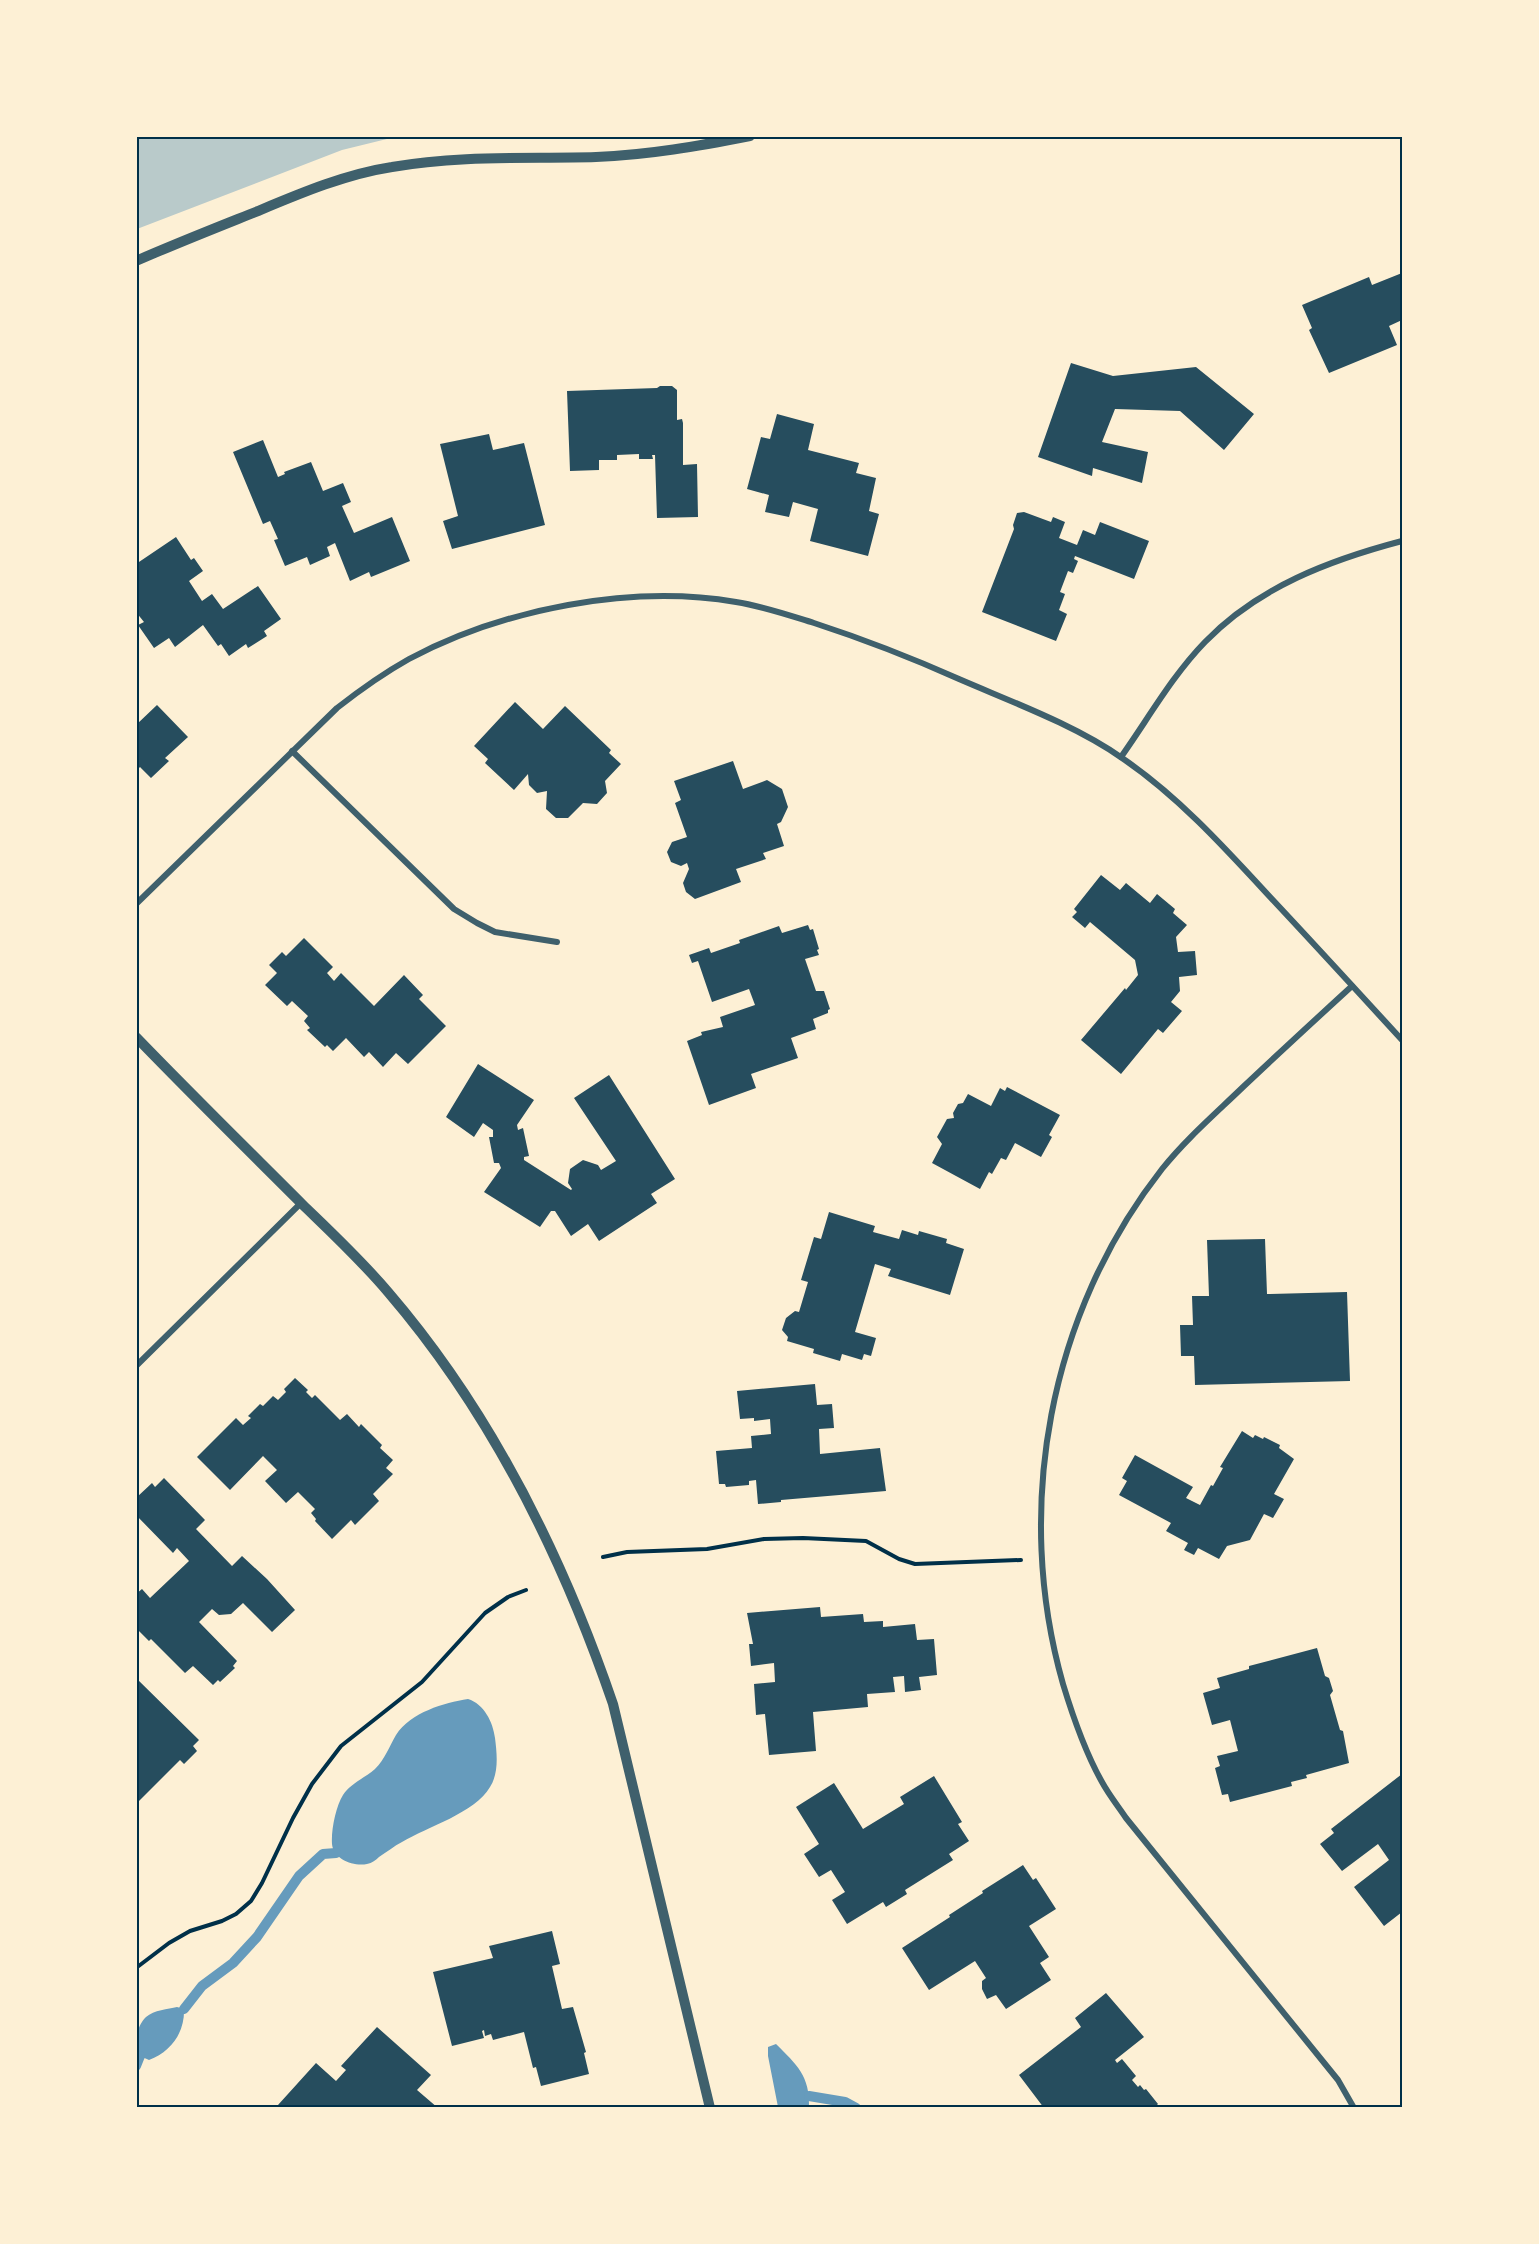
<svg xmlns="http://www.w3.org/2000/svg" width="1539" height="2244" font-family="Manrope,sans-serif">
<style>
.green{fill:#b9caca}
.water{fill:#669bbc}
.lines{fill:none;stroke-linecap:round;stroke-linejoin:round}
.stream{stroke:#669bbc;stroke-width:10}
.building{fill:#264d5e}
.path{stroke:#003049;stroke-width:4}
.minor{stroke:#3f606c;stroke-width:6}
.tertiary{stroke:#3f606c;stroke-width:10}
.neatline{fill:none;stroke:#003049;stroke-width:2}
</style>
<rect width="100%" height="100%" fill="#fdf0d5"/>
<!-- green -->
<path class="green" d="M 137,136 L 395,136 L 395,137 L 342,150 L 137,229 Z"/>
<!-- water -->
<g class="water">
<path d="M 468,1699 C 484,1704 493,1722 495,1738 C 497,1754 499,1773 490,1787 C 475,1813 427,1827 402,1842 C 394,1846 387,1852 379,1857 C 376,1860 372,1863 367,1864 C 354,1867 333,1859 332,1844 C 331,1830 336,1806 343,1795 C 351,1783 365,1778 375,1769 C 385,1759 389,1747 396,1735 C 411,1712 444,1703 468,1699 Z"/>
<path d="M 177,2007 L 184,2009 C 185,2032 171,2052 149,2060 C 145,2058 139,2057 137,2052 C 133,2043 138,2024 146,2017 C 154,2010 168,2009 177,2007 Z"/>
<path d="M 776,2044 C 797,2065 810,2076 809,2107 L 778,2107 L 768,2056 L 768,2047 Z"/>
</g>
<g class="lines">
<!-- stream -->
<g class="stream">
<path d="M 184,2009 L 202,1986 L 233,1963 L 257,1937 L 299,1876 L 323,1854 L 336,1853"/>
<path d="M 136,2066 L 140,2056"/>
<path d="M 809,2096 L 845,2102 L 856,2108"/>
</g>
</g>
<!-- building -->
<g class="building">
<path d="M 1402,273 L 1402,320 L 1389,326 L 1397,345 L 1329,373 L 1309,330 L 1312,328 L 1302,305 L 1369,277 L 1372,285 Z"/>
<path d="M 1071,363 L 1113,376 L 1196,367 L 1254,414 L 1224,450 L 1180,411 L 1115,409 L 1102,442 L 1148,452 L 1142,483 L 1093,468 L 1092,476 L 1038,457 Z"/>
<path d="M 660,386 L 672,386 L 677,390 L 677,420 L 682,419 L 683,423 L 683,465 L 697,464 L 698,517 L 657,518 L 655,455 L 652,455 L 653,459 L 639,459 L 639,454 L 617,455 L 617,460 L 599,460 L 599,470 L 570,471 L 567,391 L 657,388 Z"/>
<path d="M 777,414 L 814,424 L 808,450 L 859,463 L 856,473 L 876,478 L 869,511 L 879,514 L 868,556 L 810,541 L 818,509 L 793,502 L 789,517 L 765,512 L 769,495 L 747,489 L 761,437 L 770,439 Z"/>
<path d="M 489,434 L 493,450 L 524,443 L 545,525 L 452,549 L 443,521 L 458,516 L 440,444 Z"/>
<path d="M 263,440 L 278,477 L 285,474 L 284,472 L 311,462 L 323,491 L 343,483 L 351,502 L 342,506 L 354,533 L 392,517 L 410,561 L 371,577 L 369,572 L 350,581 L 335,543 L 327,547 L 330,556 L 310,565 L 307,557 L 285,566 L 274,540 L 278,539 L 270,521 L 263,524 L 233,452 Z"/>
<path d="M 1024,512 L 1051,522 L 1053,517 L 1065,522 L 1059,538 L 1077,545 L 1083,530 L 1095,535 L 1100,522 L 1149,541 L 1134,579 L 1075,556 L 1074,559 L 1078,561 L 1073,573 L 1068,571 L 1060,592 L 1065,594 L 1059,610 L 1067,614 L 1056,641 L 982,612 L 1014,529 L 1013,525 L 1017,513 Z"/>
<path d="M 176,537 L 191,560 L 194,558 L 203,571 L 189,581 L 202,601 L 212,594 L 223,609 L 258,586 L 281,619 L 264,631 L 267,636 L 248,648 L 246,644 L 229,656 L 221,644 L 218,646 L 203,625 L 175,647 L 169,638 L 154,648 L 138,625 L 144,622 L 136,612 L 136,564 Z"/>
<path d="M 515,702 L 543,729 L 565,706 L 611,750 L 609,753 L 621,764 L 605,781 L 607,793 L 597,804 L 583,803 L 568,818 L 556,818 L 546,809 L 547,791 L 537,793 L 529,785 L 528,774 L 514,790 L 485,763 L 488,759 L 474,746 Z"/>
<path d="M 157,705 L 188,737 L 165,758 L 169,761 L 151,778 L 140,767 L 136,771 L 136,725 Z"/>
<path d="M 733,761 L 743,789 L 767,780 L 782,789 L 788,807 L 781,822 L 777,824 L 784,846 L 763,853 L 766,859 L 736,869 L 741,882 L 695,899 L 686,892 L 683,883 L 689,869 L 687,863 L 681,866 L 671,862 L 667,852 L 672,842 L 687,837 L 675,803 L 681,800 L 674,781 Z"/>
<path d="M 1101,875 L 1120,890 L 1126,883 L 1150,903 L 1157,894 L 1175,909 L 1173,913 L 1187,925 L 1176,937 L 1178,952 L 1195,951 L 1197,975 L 1179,977 L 1180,991 L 1171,1002 L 1182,1011 L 1163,1033 L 1158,1029 L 1121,1074 L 1081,1040 L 1125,988 L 1126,990 L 1138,975 L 1135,960 L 1090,922 L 1085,928 L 1072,917 L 1077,912 L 1074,909 Z"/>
<path d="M 808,925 L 810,930 L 813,929 L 819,949 L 817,950 L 819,955 L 805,959 L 816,991 L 824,991 L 830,1009 L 828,1010 L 828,1013 L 813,1019 L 816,1029 L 791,1038 L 798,1058 L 751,1074 L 756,1088 L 709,1105 L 687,1041 L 702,1035 L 701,1032 L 723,1027 L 720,1017 L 755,1005 L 749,989 L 712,1002 L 698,961 L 692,963 L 689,955 L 709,948 L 711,953 L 740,943 L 739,940 L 779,926 L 782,933 Z"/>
<path d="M 304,938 L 333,967 L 327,973 L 334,981 L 341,973 L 374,1006 L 404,975 L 423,995 L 419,999 L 446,1026 L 408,1064 L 396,1053 L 383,1067 L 369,1052 L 364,1057 L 346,1038 L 333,1051 L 327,1045 L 325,1047 L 307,1030 L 310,1028 L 304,1021 L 308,1016 L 292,1001 L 287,1006 L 265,985 L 277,973 L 269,965 L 282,952 L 286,956 Z"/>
<path d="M 478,1064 L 534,1100 L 517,1125 L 518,1130 L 523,1128 L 529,1156 L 524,1157 L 524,1160 L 571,1190 L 572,1189 L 568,1183 L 570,1169 L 583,1160 L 598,1165 L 601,1170 L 616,1161 L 574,1098 L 609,1075 L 675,1179 L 651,1194 L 657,1203 L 599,1241 L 588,1224 L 571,1236 L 555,1211 L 551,1211 L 540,1227 L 484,1192 L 501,1168 L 499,1163 L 494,1163 L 489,1137 L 493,1137 L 493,1130 L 483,1123 L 474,1137 L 446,1117 Z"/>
<path d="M 1007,1087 L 1060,1115 L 1049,1135 L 1052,1137 L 1041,1157 L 1015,1143 L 1006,1160 L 1001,1158 L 992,1174 L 989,1172 L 980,1189 L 932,1163 L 942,1144 L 937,1137 L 947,1119 L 954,1118 L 953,1113 L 958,1104 L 963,1103 L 968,1094 L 991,1106 L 1000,1088 L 1005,1091 Z"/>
<path d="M 829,1212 L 875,1226 L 873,1232 L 899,1239 L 902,1230 L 918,1235 L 919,1231 L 947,1239 L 946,1243 L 964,1249 L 950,1295 L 888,1276 L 891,1269 L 875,1264 L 855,1332 L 876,1338 L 871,1356 L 864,1354 L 862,1360 L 842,1354 L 840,1361 L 813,1353 L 814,1349 L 787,1341 L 788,1337 L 782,1330 L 786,1318 L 795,1311 L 799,1312 L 808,1282 L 801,1280 L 814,1237 L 821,1239 Z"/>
<path d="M 1265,1239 L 1267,1294 L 1347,1292 L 1350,1381 L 1195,1385 L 1194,1356 L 1181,1356 L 1180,1325 L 1193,1325 L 1192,1296 L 1209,1296 L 1207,1240 Z"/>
<path d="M 295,1378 L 308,1390 L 306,1392 L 312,1398 L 315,1395 L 340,1420 L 347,1414 L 359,1427 L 361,1424 L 382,1445 L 380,1448 L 393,1460 L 386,1468 L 393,1474 L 373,1494 L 379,1501 L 355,1525 L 351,1520 L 332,1539 L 315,1521 L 316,1519 L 311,1513 L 315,1509 L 298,1492 L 286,1503 L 265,1481 L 277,1470 L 263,1456 L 230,1490 L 197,1457 L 236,1418 L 243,1425 L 251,1418 L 248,1416 L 260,1404 L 263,1406 L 273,1396 L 278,1400 L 286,1392 L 284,1389 Z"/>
<path d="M 815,1384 L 817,1405 L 832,1404 L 834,1428 L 819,1429 L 820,1454 L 880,1448 L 886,1491 L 781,1500 L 781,1502 L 758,1504 L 756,1480 L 749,1481 L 749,1485 L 726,1487 L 725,1484 L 719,1484 L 716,1451 L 752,1448 L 751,1436 L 771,1434 L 770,1419 L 754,1421 L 754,1418 L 740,1419 L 737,1391 Z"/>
<path d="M 1242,1431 L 1253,1438 L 1255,1435 L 1263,1439 L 1264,1437 L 1280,1445 L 1279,1448 L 1294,1459 L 1274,1494 L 1284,1499 L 1273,1518 L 1264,1514 L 1250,1540 L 1227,1546 L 1219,1559 L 1198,1548 L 1194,1555 L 1184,1550 L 1188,1543 L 1166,1531 L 1171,1523 L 1119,1495 L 1127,1481 L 1122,1478 L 1135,1455 L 1193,1487 L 1186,1498 L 1200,1505 L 1211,1485 L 1213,1486 L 1223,1468 L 1220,1467 Z"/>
<path d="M 164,1478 L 205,1520 L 196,1529 L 232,1566 L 242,1556 L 267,1579 L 295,1610 L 272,1632 L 243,1603 L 231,1614 L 219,1615 L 212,1609 L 199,1622 L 237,1661 L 233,1666 L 235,1668 L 220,1682 L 218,1680 L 213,1685 L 193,1666 L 185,1673 L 151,1639 L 149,1641 L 136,1628 L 136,1594 L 142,1589 L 150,1598 L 189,1561 L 177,1548 L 173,1553 L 136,1515 L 136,1498 L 152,1483 L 155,1487 Z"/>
<path d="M 820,1607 L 821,1617 L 863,1614 L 864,1622 L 883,1621 L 883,1627 L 915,1624 L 917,1640 L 934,1639 L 937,1675 L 919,1677 L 921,1690 L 905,1692 L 904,1676 L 893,1677 L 895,1692 L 867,1694 L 868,1707 L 813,1712 L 816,1751 L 769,1755 L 765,1714 L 756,1715 L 754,1684 L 775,1682 L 774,1663 L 751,1666 L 749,1644 L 753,1644 L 747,1613 Z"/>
<path d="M 1317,1648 L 1325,1676 L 1329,1678 L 1333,1691 L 1330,1695 L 1340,1730 L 1343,1731 L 1349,1763 L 1306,1775 L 1307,1778 L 1291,1782 L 1292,1786 L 1230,1802 L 1228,1794 L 1222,1795 L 1215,1768 L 1220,1766 L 1217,1756 L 1238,1751 L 1230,1720 L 1212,1725 L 1203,1693 L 1220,1688 L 1217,1678 L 1249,1669 L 1249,1666 Z"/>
<path d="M 136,1678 L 199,1740 L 193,1746 L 197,1751 L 184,1764 L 180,1760 L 136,1804 Z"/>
<path d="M 1402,1774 L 1402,1912 L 1384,1926 L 1354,1887 L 1389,1860 L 1378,1844 L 1342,1871 L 1320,1844 L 1334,1833 L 1331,1829 Z"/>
<path d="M 934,1776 L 962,1822 L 958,1824 L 969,1841 L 949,1854 L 953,1860 L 905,1890 L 907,1894 L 886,1907 L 883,1902 L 847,1924 L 832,1900 L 845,1892 L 831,1870 L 819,1877 L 804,1854 L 819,1844 L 796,1807 L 834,1783 L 863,1829 L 904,1804 L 900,1797 Z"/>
<path d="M 1023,1865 L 1033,1880 L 1036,1878 L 1056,1909 L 1029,1926 L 1049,1957 L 1040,1963 L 1051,1980 L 1006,2009 L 996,1995 L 987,1999 L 982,1989 L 982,1981 L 986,1978 L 975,1961 L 929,1990 L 902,1948 L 950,1917 L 949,1915 L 983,1893 L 982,1891 Z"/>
<path d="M 552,1931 L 560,1964 L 552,1966 L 562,2009 L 573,2007 L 586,2052 L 584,2053 L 589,2074 L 541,2086 L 536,2067 L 533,2068 L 524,2032 L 493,2040 L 491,2034 L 485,2036 L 484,2030 L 482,2031 L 484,2038 L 452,2046 L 433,1972 L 493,1958 L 489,1946 Z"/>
<path d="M 1106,1993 L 1144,2037 L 1115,2060 L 1117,2063 L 1122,2059 L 1136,2076 L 1132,2080 L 1138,2087 L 1140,2085 L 1144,2090 L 1146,2089 L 1158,2104 L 1154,2108 L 1044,2108 L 1019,2075 L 1081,2027 L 1075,2018 Z"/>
<path d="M 377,2027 L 431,2075 L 417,2090 L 438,2108 L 281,2108 L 278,2105 L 316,2063 L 336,2081 L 346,2070 L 341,2066 Z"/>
</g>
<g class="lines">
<!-- path -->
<g class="path">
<path d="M 603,1557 L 627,1552 L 707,1549 L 764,1539 L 803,1538 L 866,1541 L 899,1559 L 915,1564 L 1021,1560"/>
<path d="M 136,1968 L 169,1943 L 190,1931 L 222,1921 L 236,1914 L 251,1901 L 262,1883 L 293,1818 L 312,1784 L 341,1746 L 422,1682 L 485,1613 L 508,1597 L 526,1590"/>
</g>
<!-- minor -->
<g class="minor">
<path d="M 292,751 L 454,909 L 477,923 L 495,932 L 557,942"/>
<path d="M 1121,757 C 1148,719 1172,676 1205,642 C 1258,587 1330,560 1402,541"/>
<path d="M 136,904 L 337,708 C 360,690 384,673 409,659 C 503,609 630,584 736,602 C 762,606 788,615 814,623 C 863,639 912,658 959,679 C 1012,702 1075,725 1122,758 C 1178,796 1225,848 1271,898 C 1315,945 1359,993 1402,1040"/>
<path d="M 1352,986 C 1316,1019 1279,1053 1243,1087 C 1215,1114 1186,1139 1162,1169 C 1049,1313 1013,1509 1063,1684 C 1073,1717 1085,1752 1102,1782 C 1109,1795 1118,1806 1126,1818 L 1338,2080 L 1354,2108"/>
<path d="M 136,1366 L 301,1203"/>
</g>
<!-- tertiary -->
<g class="tertiary">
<path d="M 136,261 C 177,243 218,227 258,211 C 301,193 346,174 392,167 C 460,155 528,159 596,157 C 648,155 699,146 750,136"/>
<path d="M 136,1037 C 191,1094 247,1149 303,1205 C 332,1233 362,1261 388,1292 C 492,1413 562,1555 613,1704 L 710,2108"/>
</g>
</g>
<!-- border -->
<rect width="1539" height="2244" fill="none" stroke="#fdf0d5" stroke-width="276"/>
<rect x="138" y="138" width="1263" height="1968" class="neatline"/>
</svg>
